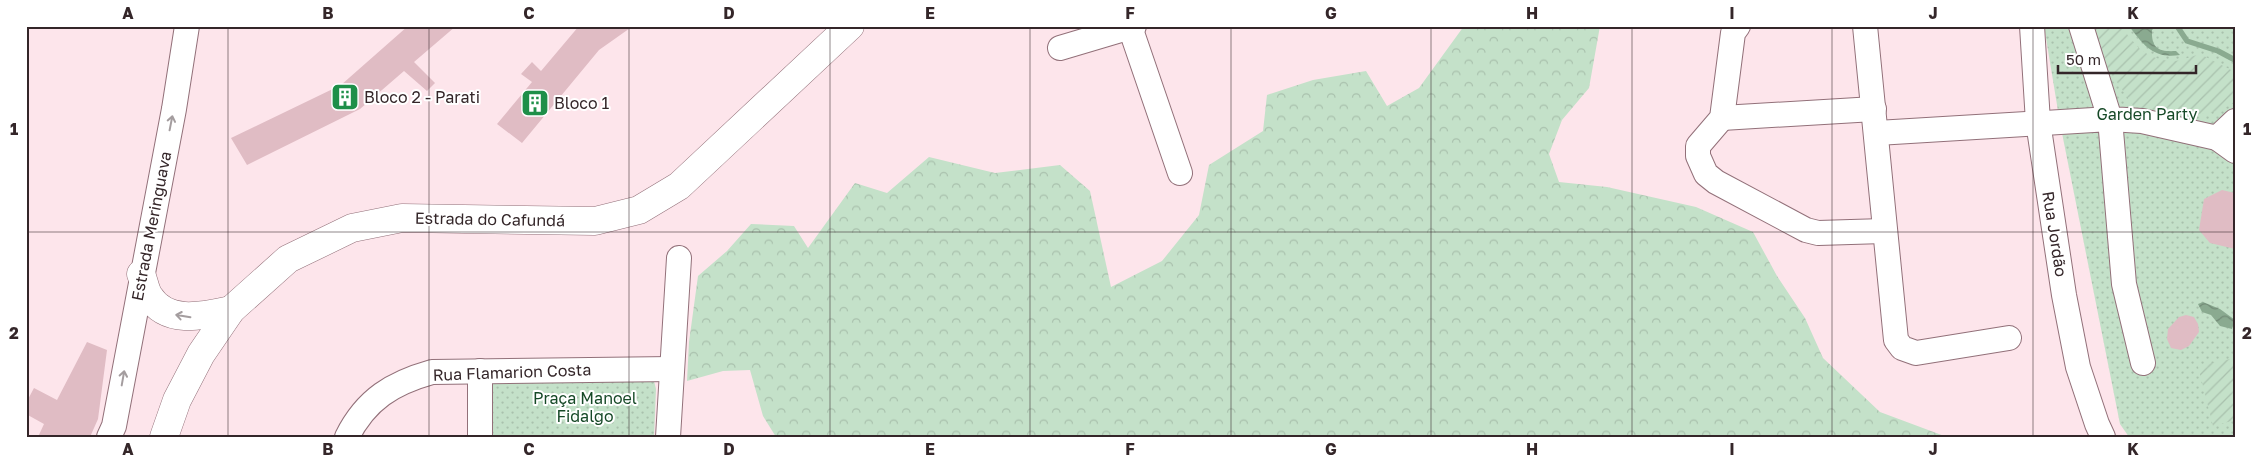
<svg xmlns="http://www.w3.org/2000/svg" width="2261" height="463" font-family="'Golos Text',sans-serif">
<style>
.grass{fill:url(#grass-dots)}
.forest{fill:url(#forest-crowns)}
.garden{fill:url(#garden-furrows)}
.water{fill:url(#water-waves)}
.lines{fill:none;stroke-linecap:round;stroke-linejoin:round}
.stream{stroke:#8aaa90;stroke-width:5.5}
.building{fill:#e0bcc4}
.minor-casing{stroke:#927079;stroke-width:26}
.major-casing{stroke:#927079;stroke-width:29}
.minor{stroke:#fff;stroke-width:24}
.major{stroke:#fff;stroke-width:28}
.oneway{stroke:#a49d9f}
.grid{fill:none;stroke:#342629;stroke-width:1;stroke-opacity:0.55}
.labels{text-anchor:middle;stroke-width:4;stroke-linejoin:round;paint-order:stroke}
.poi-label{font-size:16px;fill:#342629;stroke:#fff;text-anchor:start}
.park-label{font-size:16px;fill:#164927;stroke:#fff}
.street-label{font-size:16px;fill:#342629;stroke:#fff}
.neatline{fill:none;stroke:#342629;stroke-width:2}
.grid-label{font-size:16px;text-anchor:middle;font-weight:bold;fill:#342629}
</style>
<defs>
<pattern id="grass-dots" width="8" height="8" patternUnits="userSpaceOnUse" patternTransform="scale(1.25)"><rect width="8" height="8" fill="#c4e1c9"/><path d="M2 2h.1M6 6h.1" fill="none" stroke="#a9c1ad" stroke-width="1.8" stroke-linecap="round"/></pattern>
<pattern id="forest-crowns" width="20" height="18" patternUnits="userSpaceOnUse" patternTransform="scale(1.25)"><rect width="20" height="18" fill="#c4e1c9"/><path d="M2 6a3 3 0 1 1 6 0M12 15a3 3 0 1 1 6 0" fill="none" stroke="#a9c1ad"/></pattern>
<pattern id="garden-furrows" width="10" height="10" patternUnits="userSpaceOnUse" patternTransform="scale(1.25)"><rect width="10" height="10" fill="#c4e1c9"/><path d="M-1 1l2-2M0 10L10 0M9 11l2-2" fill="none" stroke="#a9c1ad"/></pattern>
<pattern id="water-waves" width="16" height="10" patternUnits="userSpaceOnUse" patternTransform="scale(1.25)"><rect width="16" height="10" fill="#8aaa90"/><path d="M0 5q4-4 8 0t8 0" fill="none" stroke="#728a76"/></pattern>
</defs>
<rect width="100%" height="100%" fill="#fde5eb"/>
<!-- grass -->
<g class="grass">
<path d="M 2044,26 L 2235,26 L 2235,437 L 2129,437 L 2120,424 L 2060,123 Z"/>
<path d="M 488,381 L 654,381 L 656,389 L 654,437 L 486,437 Z"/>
</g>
<!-- forest -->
<path class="forest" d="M 1464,26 L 1600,26 L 1589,88 L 1562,120 L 1549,154 L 1559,182 L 1607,187 L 1696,207 L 1753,232 L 1777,276 L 1805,318 L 1823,358 L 1880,412 L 1947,437 L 776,437 L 763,416 L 750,370 L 723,371 L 687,381 L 689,342 L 698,276 L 727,251 L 751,224 L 794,226 L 808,248 L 855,183 L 887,193 L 929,157 L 995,173 L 1060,165 L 1090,191 L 1111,287 L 1162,261 L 1199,215 L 1209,165 L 1263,131 L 1267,95 L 1313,80 L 1366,71 L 1387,106 L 1419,88 Z"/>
<!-- garden -->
<g class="garden">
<path d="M 2094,26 L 2123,26 C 2131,46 2151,61 2173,61 C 2182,61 2192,56 2200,54 L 2235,72 L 2235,101 C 2209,124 2165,111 2134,107 L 2106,66 Z"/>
<path d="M 2235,358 L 2235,420 L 2213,426 L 2198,366 Z"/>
</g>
<!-- water -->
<g class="water">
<path d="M 2129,26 L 2156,26 L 2152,30 C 2151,49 2160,52 2176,51 L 2180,55 C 2154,59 2144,46 2129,26 Z"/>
<path d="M 2203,302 L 2220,309 L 2235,320 L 2232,329 L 2220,326 L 2211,315 L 2202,312 L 2198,304 Z"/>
</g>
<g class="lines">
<!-- stream -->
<path class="stream" d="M 2177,26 L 2187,41 L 2218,51 L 2235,60"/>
</g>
<!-- building -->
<g class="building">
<path d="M 408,26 L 456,26 L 414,62 L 435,83 L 427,91 L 404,71 L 360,109 L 247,165 L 231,138 L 341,85 Z"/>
<path d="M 579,26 L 633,26 L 599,50 L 522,143 L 497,124 L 532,82 L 521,74 L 532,62 L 541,71 Z"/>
<path d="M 2222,190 L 2235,193 L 2235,249 L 2210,243 L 2199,230 L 2204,199 Z"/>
<path d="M 2186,315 L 2194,317 L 2198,324 L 2199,332 L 2189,346 L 2181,350 L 2171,348 L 2167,339 L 2168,329 L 2179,317 Z"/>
<path d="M 87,342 L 107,350 L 98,419 L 90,437 L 38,437 L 44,424 L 26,414 L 26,403 L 34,388 L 57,400 Z"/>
</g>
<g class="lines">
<defs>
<g id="minor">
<path d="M 1738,26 L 1733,33 L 1722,118 L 1698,146 L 1698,156 L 1706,174 L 1716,182 L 1806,230 L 1818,233 L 1884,231"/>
<path d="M 1865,26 L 1896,340 L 1902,348 L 1916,353 L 2009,338"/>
<path d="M 2032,26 L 2038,122 L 2064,295 L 2078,367 L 2097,424 L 2103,437"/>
<path d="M 2081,26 L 2110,119 L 2142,121 L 2217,138 L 2235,121"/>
<path d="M 1130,27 L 1180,173"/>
<path d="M 1060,48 L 1134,26"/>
<path d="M 1722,118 L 1874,109"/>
<path d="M 1877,133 L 2110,119 L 2124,284 L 2143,363"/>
<path d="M 2217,138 L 2235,151"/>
<path d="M 109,437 L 114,426 L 174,109 L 187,26"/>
<path d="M 347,437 C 366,399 393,383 432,372 L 672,369"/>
<path d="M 480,437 L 480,371"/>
<path d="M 668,437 L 679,258"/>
</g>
<g id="major">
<path d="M 141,274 C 144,281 145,290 149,296 C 167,325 203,316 231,310"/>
<path d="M 164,437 L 177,400 L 201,354 L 231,310 L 288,259 L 352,228 L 402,218 L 595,221 L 639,210 L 679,186 L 850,26"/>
</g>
</defs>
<!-- minor casing -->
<use href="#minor" class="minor-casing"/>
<!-- major casing -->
<use href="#major" class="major-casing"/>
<!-- minor -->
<use href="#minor" class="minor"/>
<!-- major -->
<use href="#major" class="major"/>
</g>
<!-- one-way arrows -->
<defs><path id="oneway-shaft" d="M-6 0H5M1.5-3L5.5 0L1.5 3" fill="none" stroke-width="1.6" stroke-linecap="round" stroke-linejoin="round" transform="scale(1.25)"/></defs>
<g class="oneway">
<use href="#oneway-shaft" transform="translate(171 123) rotate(-79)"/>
<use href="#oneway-shaft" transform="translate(183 316) rotate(-171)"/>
<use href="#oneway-shaft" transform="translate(123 378) rotate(-80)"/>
</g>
<!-- grid -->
<path class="grid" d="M 228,26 L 228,437M 429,26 L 429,437M 629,26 L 629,437M 830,26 L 830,437M 1030,26 L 1030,437M 1231,26 L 1231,437M 1431,26 L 1431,437M 1632,26 L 1632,437M 1832,26 L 1832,437M 2033,26 L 2033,437M 26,232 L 2235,232"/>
<!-- icons -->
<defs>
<symbol id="building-square" viewBox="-11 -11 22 22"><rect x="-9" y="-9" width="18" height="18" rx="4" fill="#1e8f49" stroke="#fff"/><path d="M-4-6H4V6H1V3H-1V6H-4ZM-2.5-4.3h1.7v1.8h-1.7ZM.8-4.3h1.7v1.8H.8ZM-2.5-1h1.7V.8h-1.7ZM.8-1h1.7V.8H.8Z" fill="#fff"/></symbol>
</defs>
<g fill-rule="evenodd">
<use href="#building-square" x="329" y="81" width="32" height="32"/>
<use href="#building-square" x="519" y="87" width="32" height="32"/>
</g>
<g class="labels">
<!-- poi labels -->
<g class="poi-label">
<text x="364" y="103">Bloco 2 - Parati</text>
<text x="554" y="109">Bloco 1</text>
</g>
<!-- park labels -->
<g class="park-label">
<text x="2147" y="120">Garden Party</text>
<text x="585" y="404">Praça Manoel<tspan x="585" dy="18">Fidalgo</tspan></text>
</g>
<!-- street labels -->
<g class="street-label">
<text transform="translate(490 219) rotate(1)" y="6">Estrada do Cafundá</text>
<text transform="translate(151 226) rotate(-79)" y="6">Estrada Meringuava</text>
<text transform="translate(2055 234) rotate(81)" y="6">Rua Jordão</text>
<text transform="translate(512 372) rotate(-2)" y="6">Rua Flamarion Costa</text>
</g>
</g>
<!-- border -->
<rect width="2261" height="463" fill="none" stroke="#ffffff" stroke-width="55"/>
<!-- scale -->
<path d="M2058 65v8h138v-8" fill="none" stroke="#342629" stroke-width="2.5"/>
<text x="2066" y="65" font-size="15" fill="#342629" stroke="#ffffff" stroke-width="4" paint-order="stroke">50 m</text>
<rect x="28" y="28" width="2206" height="408" class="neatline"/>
<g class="grid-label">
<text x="128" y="19">A</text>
<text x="328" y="19">B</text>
<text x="529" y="19">C</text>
<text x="729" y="19">D</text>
<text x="930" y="19">E</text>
<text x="1130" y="19">F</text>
<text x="1331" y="19">G</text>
<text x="1532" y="19">H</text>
<text x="1732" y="19">I</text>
<text x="1933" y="19">J</text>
<text x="2133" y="19">K</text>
<text x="14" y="135">1</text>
<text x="2247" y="135">1</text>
<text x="14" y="339">2</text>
<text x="2247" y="339">2</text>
<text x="128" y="455">A</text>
<text x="328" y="455">B</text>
<text x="529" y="455">C</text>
<text x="729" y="455">D</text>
<text x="930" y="455">E</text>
<text x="1130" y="455">F</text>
<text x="1331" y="455">G</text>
<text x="1532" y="455">H</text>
<text x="1732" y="455">I</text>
<text x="1933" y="455">J</text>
<text x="2133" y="455">K</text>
</g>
</svg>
